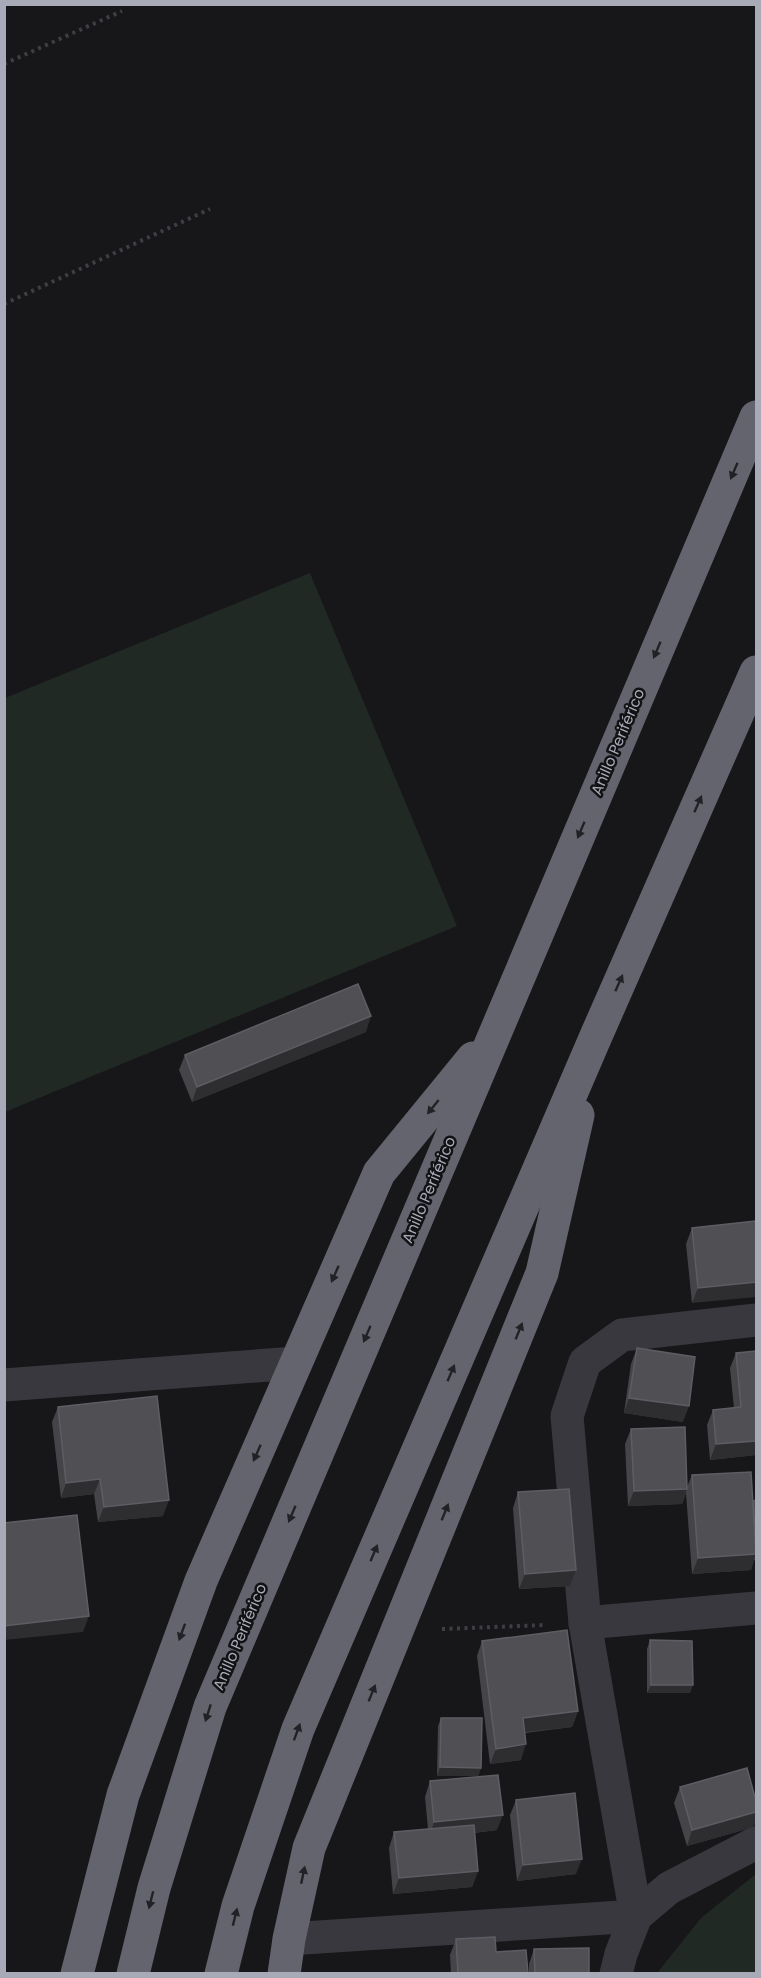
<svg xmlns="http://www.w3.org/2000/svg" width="761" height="1978" font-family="Poppins,sans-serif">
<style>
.green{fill:#212924}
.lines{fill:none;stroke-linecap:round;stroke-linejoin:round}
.path{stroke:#3e3e45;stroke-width:4;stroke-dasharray:3 4.5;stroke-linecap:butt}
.minor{stroke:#39383e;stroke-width:33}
.highway{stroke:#64646f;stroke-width:33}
.wall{fill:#454448}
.shaded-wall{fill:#2e2d30}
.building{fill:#4f4f54;stroke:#5d5d64;stroke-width:1.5}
.oneway{fill:#222226}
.labels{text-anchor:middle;stroke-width:5;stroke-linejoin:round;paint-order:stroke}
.street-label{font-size:15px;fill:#a9aab8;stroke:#121214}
</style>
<rect width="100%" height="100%" fill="#171719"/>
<!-- green -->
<g class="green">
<path d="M 310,573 L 457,926 L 5,1112 L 5,698 Z"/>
<path d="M 756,1874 L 756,1973 L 657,1973 L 701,1918 Z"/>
</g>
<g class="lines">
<!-- path -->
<g class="path">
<path d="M 4,64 L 122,11"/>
<path d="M 4,304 L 210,209"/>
<path d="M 442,1629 L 545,1625"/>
</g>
<!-- minor -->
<g class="minor">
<path d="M 4,1385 L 296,1363"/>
<path d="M 585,1623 L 756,1608"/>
<path d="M 636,1916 L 585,1623 L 567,1416 L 585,1362 L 622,1335 L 756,1320"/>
<path d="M 289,1939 L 636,1916"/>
<path d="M 616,1974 L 621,1954 L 636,1916 L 669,1888 L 756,1843"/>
</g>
<!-- highway -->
<g class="highway">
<path d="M 77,1974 L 123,1795 L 201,1581 L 379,1173 L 473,1058"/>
<path d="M 133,1974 L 154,1888 L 210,1707 L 756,417"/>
<path d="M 221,1974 L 238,1906 L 298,1729 L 596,1036 L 756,672"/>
<path d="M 284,1974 L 289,1939 L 309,1848 L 542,1273 L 578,1115"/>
</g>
</g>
<!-- wall -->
<g class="wall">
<path d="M 366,1032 L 192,1102 L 179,1070 L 185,1055 Z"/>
<path d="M 755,1221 L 692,1303 L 686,1244 L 692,1228 Z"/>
<path d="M 637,1348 L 683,1422 L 624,1413 L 631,1364 Z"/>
<path d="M 736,1353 L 756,1455 L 710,1460 L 707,1425 L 713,1410 L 734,1408 L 730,1368 Z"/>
<path d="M 58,1407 L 163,1516 L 98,1522 L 94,1494 L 61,1498 L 52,1422 Z"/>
<path d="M 631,1429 L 687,1487 L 692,1475 L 753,1501 L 756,1500 L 756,1560 L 754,1560 L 751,1570 L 692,1574 L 686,1493 L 682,1504 L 628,1506 L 625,1444 Z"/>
<path d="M 518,1492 L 576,1570 L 570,1586 L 519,1589 L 513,1508 Z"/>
<path d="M 650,1640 L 690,1693 L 647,1693 L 647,1649 Z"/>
<path d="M 482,1641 L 578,1711 L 572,1727 L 525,1733 L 521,1760 L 490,1764 L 477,1656 Z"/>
<path d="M 441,1718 L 481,1768 L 478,1776 L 437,1776 L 438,1726 Z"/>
<path d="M 430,1781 L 497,1830 L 474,1833 L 478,1871 L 472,1887 L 393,1894 L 389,1848 L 394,1832 L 428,1829 L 425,1797 Z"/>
<path d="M 680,1787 L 754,1827 L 687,1846 L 674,1803 Z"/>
<path d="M 516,1800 L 576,1874 L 517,1881 L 510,1815 Z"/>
<path d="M 456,1939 L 496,1952 L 528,1974 L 451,1974 L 450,1955 Z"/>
<path d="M 534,1949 L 589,1974 L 529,1974 L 529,1964 Z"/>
</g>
<!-- shaded-wall -->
<g class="shaded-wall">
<path d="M 371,1016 L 366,1032 L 192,1102 L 197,1087 Z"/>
<path d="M 756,1282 L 756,1297 L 692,1303 L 698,1288 Z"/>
<path d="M 629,1398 L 689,1406 L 683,1422 L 624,1413 Z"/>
<path d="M 756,1441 L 756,1455 L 710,1460 L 716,1444 Z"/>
<path d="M 100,1479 L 94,1494 L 61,1498 L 66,1483 Z"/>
<path d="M 687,1489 L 682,1504 L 628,1506 L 634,1491 Z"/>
<path d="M 169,1500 L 163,1516 L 98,1522 L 104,1507 Z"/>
<path d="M 756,1554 L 751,1570 L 692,1574 L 698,1558 Z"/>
<path d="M 576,1570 L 570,1586 L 519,1589 L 525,1574 Z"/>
<path d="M 89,1616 L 83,1632 L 4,1640 L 4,1626 Z"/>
<path d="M 651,1685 L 693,1685 L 690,1693 L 647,1693 Z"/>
<path d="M 578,1711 L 572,1727 L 517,1733 L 523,1718 Z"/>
<path d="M 526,1744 L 521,1760 L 490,1764 L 496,1749 Z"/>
<path d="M 440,1767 L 481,1768 L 478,1776 L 437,1776 Z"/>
<path d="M 756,1812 L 756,1819 L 754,1827 L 687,1846 L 692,1830 Z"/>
<path d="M 503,1815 L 497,1830 L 429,1838 L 434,1822 Z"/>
<path d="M 582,1859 L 576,1874 L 517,1881 L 523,1865 Z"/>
<path d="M 478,1871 L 472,1887 L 393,1894 L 399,1878 Z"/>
</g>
<!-- building -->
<g class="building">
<path d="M 358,984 L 371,1016 L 197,1087 L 185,1055 Z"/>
<path d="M 755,1221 L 756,1232 L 756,1282 L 698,1288 L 692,1228 Z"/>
<path d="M 637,1348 L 695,1357 L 689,1406 L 629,1398 Z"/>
<path d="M 756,1351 L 756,1441 L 716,1444 L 713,1410 L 741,1407 L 736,1353 Z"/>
<path d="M 157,1396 L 169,1500 L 104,1507 L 100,1479 L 66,1483 L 58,1407 Z"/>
<path d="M 685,1427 L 687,1489 L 634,1491 L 631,1429 Z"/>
<path d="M 751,1472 L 756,1554 L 698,1558 L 692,1475 Z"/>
<path d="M 569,1489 L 576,1570 L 525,1574 L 518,1492 Z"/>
<path d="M 756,1500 L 756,1543 L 753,1501 Z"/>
<path d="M 77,1515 L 89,1616 L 4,1626 L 4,1523 Z"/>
<path d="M 567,1630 L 578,1711 L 523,1718 L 526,1744 L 496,1749 L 482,1641 Z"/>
<path d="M 650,1640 L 692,1641 L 693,1685 L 651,1685 Z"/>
<path d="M 441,1718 L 482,1718 L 481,1768 L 440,1767 Z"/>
<path d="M 747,1768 L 756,1801 L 756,1812 L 692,1830 L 680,1787 Z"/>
<path d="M 498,1775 L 503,1815 L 434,1822 L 430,1781 Z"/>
<path d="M 575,1793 L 582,1859 L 523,1865 L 516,1800 Z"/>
<path d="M 474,1825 L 478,1871 L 399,1878 L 394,1832 Z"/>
<path d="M 495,1937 L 496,1952 L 526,1950 L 528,1974 L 458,1974 L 456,1939 Z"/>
<path d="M 589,1948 L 589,1974 L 535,1974 L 534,1949 Z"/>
</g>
<!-- one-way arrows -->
<defs><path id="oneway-solid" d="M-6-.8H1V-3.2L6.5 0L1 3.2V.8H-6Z" transform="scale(1.5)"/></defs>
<g class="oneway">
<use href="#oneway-solid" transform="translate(734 471) rotate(113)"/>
<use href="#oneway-solid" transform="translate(657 650) rotate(113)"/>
<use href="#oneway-solid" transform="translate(698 804) rotate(-66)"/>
<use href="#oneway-solid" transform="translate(581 830) rotate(113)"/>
<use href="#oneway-solid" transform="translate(619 983) rotate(-66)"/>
<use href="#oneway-solid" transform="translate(433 1107) rotate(129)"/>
<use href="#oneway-solid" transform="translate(335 1274) rotate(114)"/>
<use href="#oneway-solid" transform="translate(519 1331) rotate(-68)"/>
<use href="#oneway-solid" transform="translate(367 1334) rotate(113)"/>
<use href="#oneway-solid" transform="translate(451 1373) rotate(-67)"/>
<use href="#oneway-solid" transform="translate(257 1453) rotate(114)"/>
<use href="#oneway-solid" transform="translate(445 1512) rotate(-68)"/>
<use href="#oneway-solid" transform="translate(292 1514) rotate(113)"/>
<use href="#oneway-solid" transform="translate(374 1553) rotate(-67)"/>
<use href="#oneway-solid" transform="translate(182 1632) rotate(110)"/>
<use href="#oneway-solid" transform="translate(372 1693) rotate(-68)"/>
<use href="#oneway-solid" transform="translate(208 1713) rotate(108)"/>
<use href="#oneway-solid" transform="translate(297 1732) rotate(-70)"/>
<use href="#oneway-solid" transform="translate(303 1875) rotate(-78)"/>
<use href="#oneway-solid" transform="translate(151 1900) rotate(104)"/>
<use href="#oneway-solid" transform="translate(235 1917) rotate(-76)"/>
</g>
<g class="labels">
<!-- street labels -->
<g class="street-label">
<text transform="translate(618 742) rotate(-67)" y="5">Anillo Periférico</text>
<text transform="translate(429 1190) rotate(-67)" y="5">Anillo Periférico</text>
<text transform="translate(240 1637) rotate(-67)" y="5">Anillo Periférico</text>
</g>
</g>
<!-- border -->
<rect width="761" height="1978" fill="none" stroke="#a9aab8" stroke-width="12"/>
</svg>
